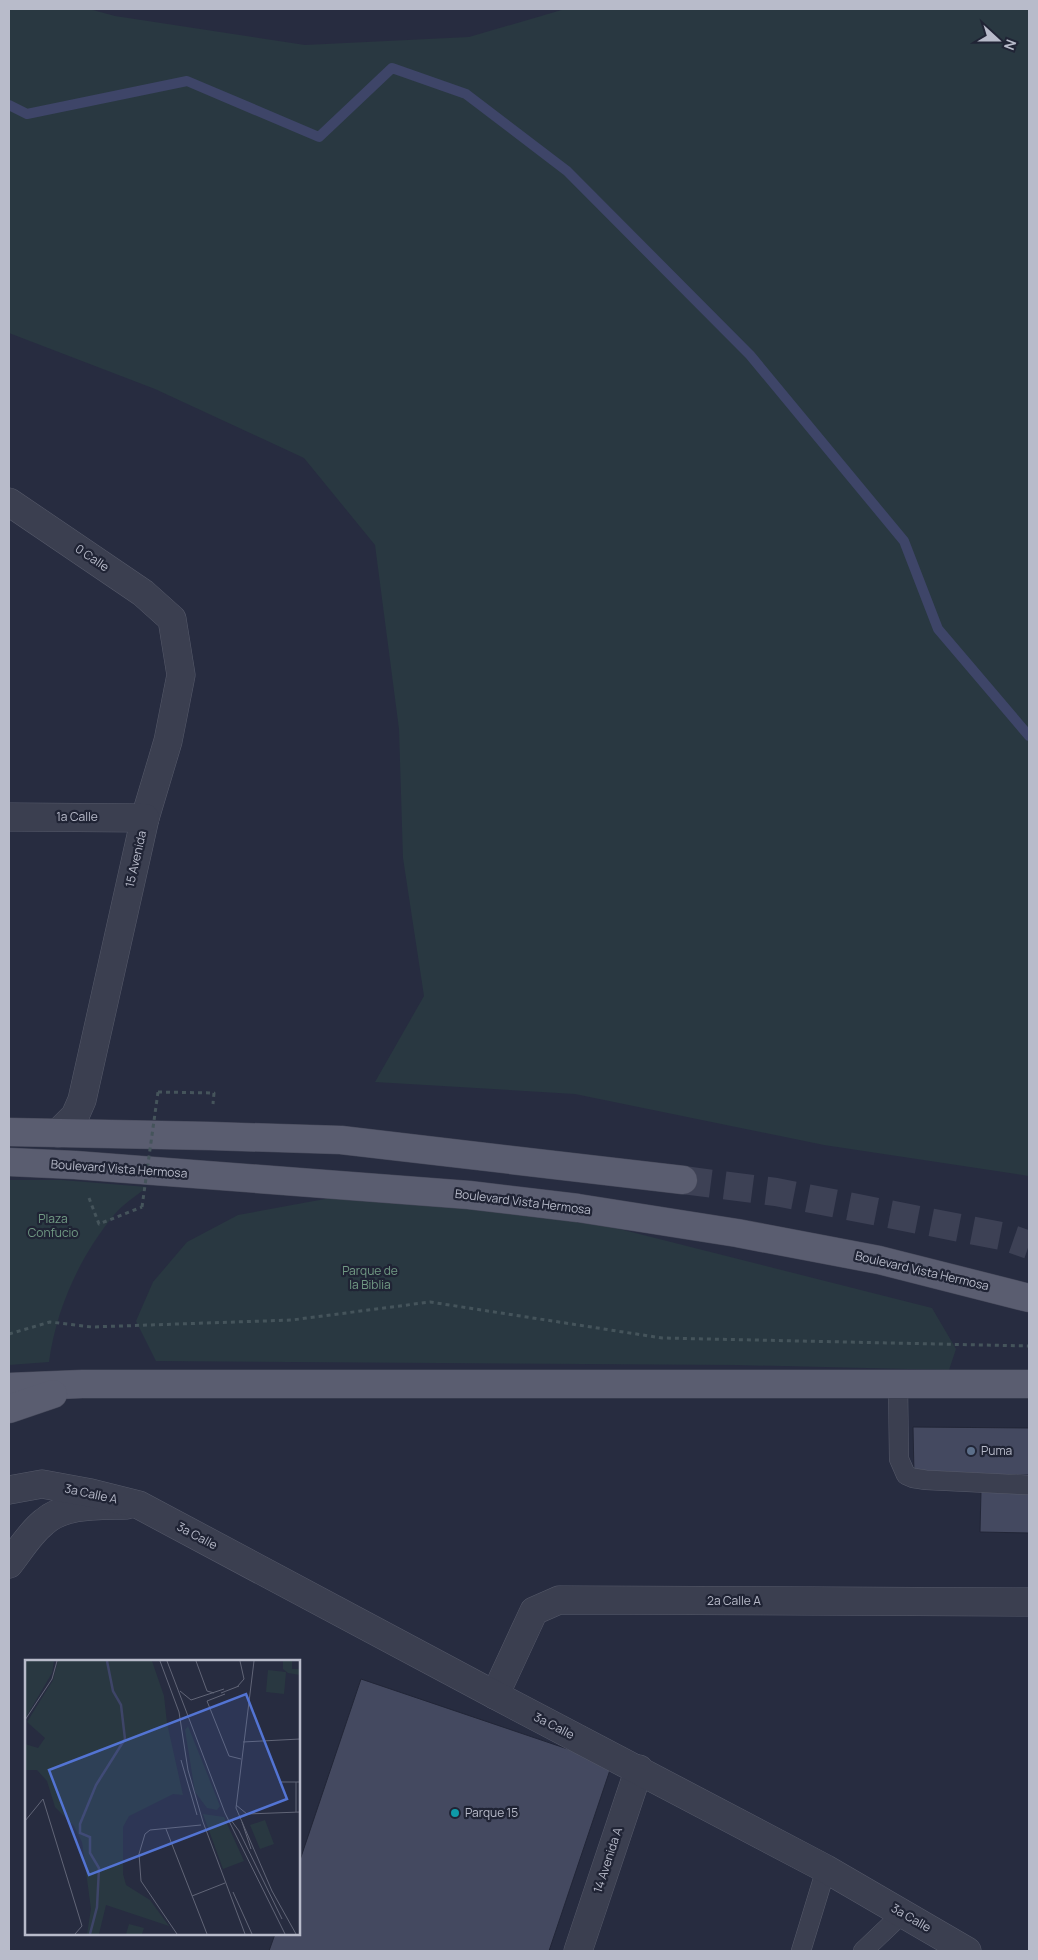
<svg xmlns="http://www.w3.org/2000/svg" width="1038" height="1960" font-family="Manrope,sans-serif">
<style>
.green{fill:#293841}
.lines{fill:none;stroke-linecap:round;stroke-linejoin:round}
.stream{stroke:#3e4568;stroke-width:10}
.building{fill:#444960;stroke:#222637}
.primary-tunnel{stroke:#3d4155;stroke-width:28;stroke-dasharray:28 14;stroke-linecap:butt}
.service-casing{stroke:#565a6a;stroke-width:20}
.minor-casing{stroke:#565a6a;stroke-width:29}
.tertiary-casing{stroke:#565a6a;stroke-width:29}
.primary-casing{stroke:#454859;stroke-width:29}
.path{stroke:#45545b;stroke-width:3;stroke-dasharray:4 4;stroke-linecap:butt}
.service{stroke:#3b3f50;stroke-width:19}
.minor{stroke:#3b3f50;stroke-width:28}
.tertiary{stroke:#3b3f50;stroke-width:28}
.primary{stroke:#5a5d70;stroke-width:28}
.path-bridge{stroke:#45545b;stroke-width:3;stroke-dasharray:4 4;stroke-linecap:butt}
.service-dot{fill:#5c6f8a;stroke:#202435;stroke-width:2}
.culture-dot{fill:#0f9aa8;stroke:#202435;stroke-width:2}
.labels{text-anchor:middle;stroke-width:4.5;stroke-linejoin:round;paint-order:stroke}
.street-label{font-size:12px;fill:#b8bbca;stroke:#202435}
.park-label{font-size:12px;fill:#719a84;stroke:#202435}
.poi-label{font-size:12px;fill:#b8bbca;stroke:#202435;text-anchor:start}
.inset-river{fill:none;stroke:#3e4568;stroke-width:2.5}
.inset-road{fill:none;stroke:#616577;stroke-width:1}
.view{fill:#5374d3;fill-opacity:0.15;stroke:#5374d3;stroke-width:2.5}
.inset-edge{fill:none;stroke:#b8bbca;stroke-width:2.5}
</style>
<rect width="100%" height="100%" fill="#272c40"/>
<!-- green -->
<g class="green">
<path d="M 9,9 L 89,9 L 115,16 L 305,45 L 469,37 L 565,9 L 1029,9 L 1029,1176 L 824,1145 L 575,1094 L 375,1082 L 424,996 L 403,858 L 399,729 L 375,545 L 304,458 L 155,389 L 9,333 Z"/>
<path d="M 9,1180 L 62,1180 L 147,1187 C 136,1196 123,1204 114,1215 C 80,1256 56,1309 49,1362 L 9,1365 Z"/>
<path d="M 363,1192 L 572,1217 L 932,1308 L 956,1349 L 949,1370 L 736,1365 L 156,1361 L 136,1321 L 153,1282 L 187,1242 L 238,1215 Z"/>
</g>
<g class="lines">
<!-- stream -->
<path class="stream" d="M 9,105 L 27,114 L 187,81 L 319,137 L 392,68 L 466,94 L 567,171 L 750,355 L 904,541 L 938,629 L 1029,736"/>
</g>
<!-- building -->
<g class="building">
<path d="M 913,1427 L 1029,1428 L 1029,1475 L 914,1474 Z"/>
<path d="M 981,1491 L 1029,1491 L 1029,1533 L 980,1532 Z"/>
<path d="M 361,1679 L 612,1764 L 549,1951 L 269,1951 L 275,1934 L 299,1934 L 299,1863 Z"/>
</g>
<g class="lines">
<!-- primary-tunnel -->
<path class="primary-tunnel" d="M 683,1180 L 776,1192 L 1006,1237 L 1029,1245"/>
<defs>
<g id="service">
<path d="M 898,1384 L 899,1459 L 906,1475 L 913,1478 L 926,1480 L 1029,1485"/>
<path d="M 801,1951 L 826,1869"/>
<path d="M 863,1951 L 903,1913"/>
</g>
<g id="minor">
<path d="M 9,502 L 143,593 L 172,619 L 181,675 L 168,741 L 145,818 L 82,1100 L 75,1116 L 58,1133"/>
<path d="M 9,817 L 145,818"/>
<path d="M 9,1564 C 20,1550 30,1533 44,1522 C 65,1503 100,1506 127,1505"/>
<path d="M 495,1695 L 534,1611 L 559,1600 L 1029,1602"/>
<path d="M 578,1951 L 639,1769"/>
</g>
<path id="tertiary" d="M 9,1490 L 42,1484 L 91,1493 L 139,1505 L 495,1695 L 826,1869 L 967,1951"/>
<g id="primary">
<path d="M 9,1132 L 211,1136 L 341,1140 L 683,1180"/>
<path d="M 9,1162 L 75,1165 L 469,1195 L 578,1208 L 737,1233 L 879,1260 L 1029,1298"/>
<path d="M 9,1387 L 82,1384 L 1029,1384"/>
<path d="M 9,1409 L 53,1394"/>
</g>
</defs>
<!-- service casing -->
<use href="#service" class="service-casing"/>
<!-- minor casing -->
<use href="#minor" class="minor-casing"/>
<!-- tertiary casing -->
<use href="#tertiary" class="tertiary-casing"/>
<!-- primary casing -->
<use href="#primary" class="primary-casing"/>
<!-- path -->
<g class="path">
<path d="M 158,1092 L 214,1093 L 213,1104"/>
<path d="M 89,1198 L 99,1224 L 142,1207"/>
<path d="M 9,1334 L 50,1322 L 92,1327 L 292,1320 L 430,1302 L 662,1338 L 1029,1346"/>
</g>
<!-- service -->
<use href="#service" class="service"/>
<!-- minor -->
<use href="#minor" class="minor"/>
<!-- tertiary -->
<use href="#tertiary" class="tertiary"/>
<!-- primary -->
<use href="#primary" class="primary"/>
<!-- path-bridge -->
<path class="path-bridge" d="M 142,1207 L 158,1092"/>
</g>
<!-- markers -->
<circle class="service-dot" cx="971" cy="1451" r="5"/>
<circle class="culture-dot" cx="455" cy="1813" r="5"/>
<g class="labels">
<!-- street labels -->
<g class="street-label">
<text transform="translate(92 558) rotate(34)" y="4">0 Calle</text>
<text x="77" y="821">1a Calle</text>
<text transform="translate(136 859) rotate(-77)" y="4">15 Avenida</text>
<text transform="translate(119 1169) rotate(4)" y="4">Boulevard Vista Hermosa</text>
<text transform="translate(523 1202) rotate(7)" y="4">Boulevard Vista Hermosa</text>
<text transform="translate(922 1271) rotate(13)" y="4">Boulevard Vista Hermosa</text>
<text transform="translate(91 1494) rotate(12)" y="4">3a Calle A</text>
<text transform="translate(197 1536) rotate(28)" y="4">3a Calle</text>
<text x="734" y="1605">2a Calle A</text>
<text transform="translate(554 1726) rotate(27)" y="4">3a Calle</text>
<text transform="translate(608 1860) rotate(-72)" y="4">14 Avenida A</text>
<text transform="translate(911 1918) rotate(30)" y="4">3a Calle</text>
</g>
<!-- park labels -->
<g class="park-label">
<text x="53" y="1223">Plaza<tspan x="53" dy="14">Confucio</tspan></text>
<text x="370" y="1275">Parque de<tspan x="370" dy="14">la Biblia</tspan></text>
</g>
<!-- poi labels -->
<g class="poi-label">
<text x="981" y="1455">Puma</text>
<text x="465" y="1817">Parque 15</text>
</g>
</g>
<!-- overview -->
<g transform="translate(25 1660)">
<rect width="275" height="275" fill="#272c40"/>
<path d="M 0,1 L 29,1 L 27,13 L 0,59 ZM 33,1 L 127,1 L 139,36 L 142,63 L 158,135 L 148,134 L 104,156 L 98,167 L 98,214 L 101,225 L 125,240 L 144,266 L 81,245 L 74,274 L 62,274 L 66,249 L 57,182 L 49,166 L 30,147 L 22,121 L 12,110 L 0,110 L 0,84 L 13,88 L 20,78 L 2,62 L 28,20 ZM 258,1 L 267,1 L 267,9 L 275,9 L 275,15 L 263,13 L 258,9 ZM 243,10 L 261,12 L 259,34 L 241,32 ZM 163,66 L 195,146 L 192,150 L 182,148 L 170,132 L 160,70 ZM 178,154 L 199,157 L 219,201 L 198,209 ZM 240,160 L 249,184 L 235,189 L 225,165 ZM 104,264 L 119,268 L 117,274 L 101,274 Z" fill="#293841"/>
<path class="inset-river" d="M 65,274 L 72,247 L 74,208 L 65,193 L 65,177 L 55,173 L 55,164 L 71,125 L 100,79 L 96,45 L 88,31 L 82,1"/>
<path class="inset-road" d="M 135,1 L 154,52 L 163,110 L 178,162 L 220,274M 142,1 L 200,153 L 260,274M 171,1 L 182,31 L 189,33M 229,1 L 211,148 L 247,231 L 271,274M 212,27 L 219,19 L 215,1M 155,31 L 166,40 L 199,29M 196,33 L 214,26M 200,34 L 182,41 L 204,96 L 216,99M 0,60 L 27,19 L 32,1M 218,82 L 275,79M 156,100 L 172,155M 254,122 L 275,122M 211,145 L 222,154 L 275,152M 271,152 L 271,122M 206,160 L 214,171 L 257,259M 0,161 L 18,139 L 57,266 L 50,274M 217,162 L 226,189M 141,169 L 182,274M 208,232 L 227,274M 0,233 L 0,267M 167,236 L 200,223M 152,274 L 116,221 L 114,194 L 120,174 L 125,170 L 176,165"/>
<path class="view" d="M 221,34 L 262,139 L 64,215 L 24,110 Z"/>
<rect width="275" height="275" class="inset-edge"/>
</g>
<!-- border -->
<rect width="1038" height="1960" fill="none" stroke="#b8bbca" stroke-width="20"/>
<!-- north arrow -->
<g transform="translate(998 40) rotate(111)" stroke="#202435" stroke-width="4" paint-order="stroke">
<path d="M0-4L9 19L0 12L-9 19Z" fill="#b8bbca"/>
<text y="-8" font-size="14" font-weight="bold" text-anchor="middle" fill="#b8bbca">N</text>
</g>
</svg>
